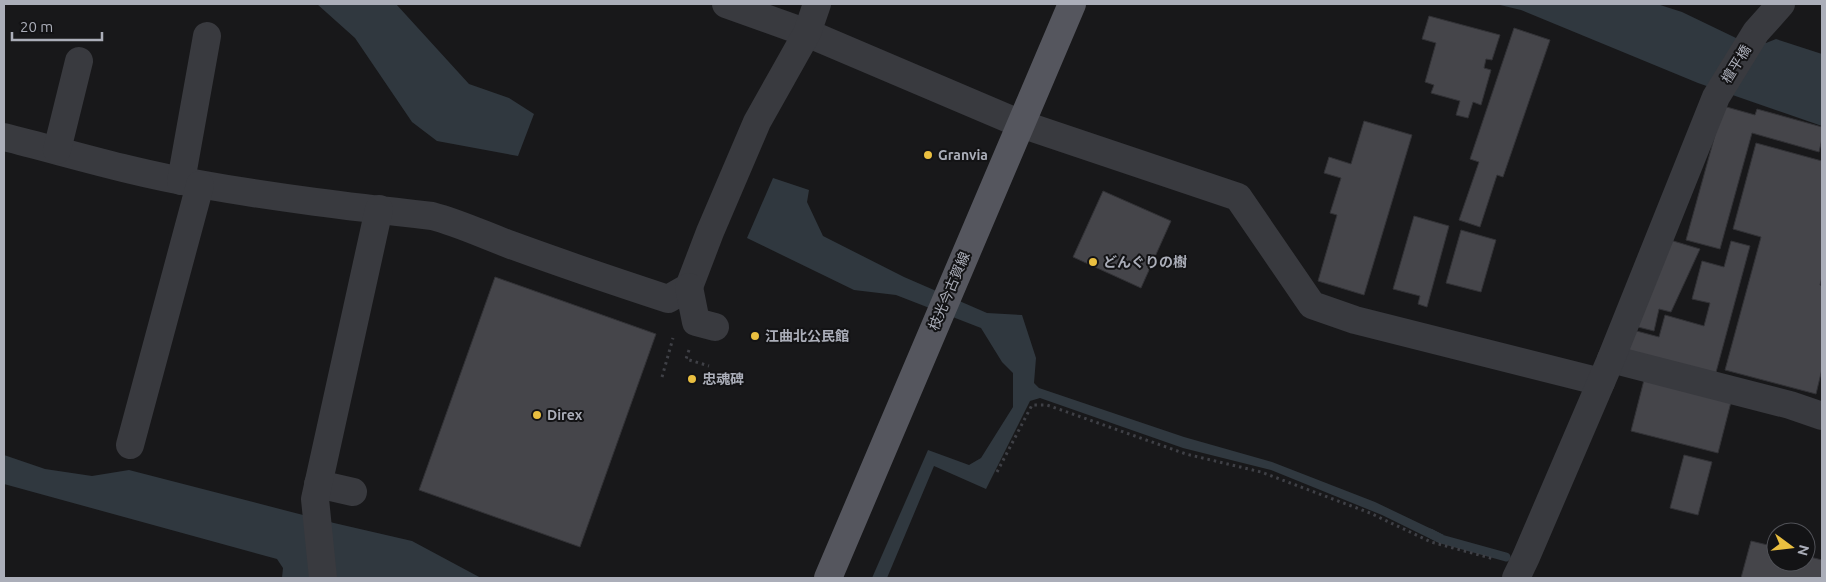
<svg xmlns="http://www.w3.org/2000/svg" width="1826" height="582" font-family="Ubuntu,'Noto Sans JP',sans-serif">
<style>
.water{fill:#30383f}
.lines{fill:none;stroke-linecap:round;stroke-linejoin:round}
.stream{stroke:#30383f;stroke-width:9}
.building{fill:#45454a;stroke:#323236}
.path{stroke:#3f4046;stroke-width:3;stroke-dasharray:2.5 4;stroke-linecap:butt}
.minor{stroke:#393a3f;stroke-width:28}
.major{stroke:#55565e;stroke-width:28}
.poi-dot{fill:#eabf40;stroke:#131315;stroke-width:2}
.labels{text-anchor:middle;stroke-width:4;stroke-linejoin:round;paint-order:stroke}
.street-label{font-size:14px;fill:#abaeb9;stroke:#131315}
.poi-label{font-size:14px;font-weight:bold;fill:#abaeb9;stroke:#131315;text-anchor:start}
</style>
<rect width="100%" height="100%" fill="#18181a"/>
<!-- water -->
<g class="water">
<path d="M 317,4 L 396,4 L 469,84 L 509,98 L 534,114 L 518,156 L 437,141 L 412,122 L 355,38 Z"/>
<path d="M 1496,4 L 1657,4 L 1682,12 L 1736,38 L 1766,43 L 1776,39 L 1822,54 L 1822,126 L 1698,83 L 1521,10 Z"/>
<path d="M 773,178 L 809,190 L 807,202 L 823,236 L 904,277 L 987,313 L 1022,315 L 1036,358 L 1034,383 L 1039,388 L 1184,437 L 1272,462 L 1375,502 L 1444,535 L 1437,542 L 1382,515 L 1271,470 L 1183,448 L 1040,398 L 1030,401 L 986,489 L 934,466 L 887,578 L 872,578 L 928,450 L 969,465 L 981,458 L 1013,407 L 1013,373 L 1002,362 L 981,328 L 896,295 L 854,290 L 747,238 Z"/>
<path d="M 4,455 L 45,469 L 92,476 L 129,470 L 334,523 L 412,541 L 481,578 L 282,578 L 283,568 L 277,559 L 4,484 Z"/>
</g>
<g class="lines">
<!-- stream -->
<path class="stream" d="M 1430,533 L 1441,539 L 1506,557"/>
</g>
<!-- building -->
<g class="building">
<path d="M 1429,16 L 1500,35 L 1492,60 L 1486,59 L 1484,68 L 1491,70 L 1481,105 L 1473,102 L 1468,118 L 1456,115 L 1460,101 L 1431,93 L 1434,85 L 1425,82 L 1436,43 L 1422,39 Z"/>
<path d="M 1514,28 L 1550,40 L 1503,177 L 1497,175 L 1480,227 L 1459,220 L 1479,162 L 1470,159 Z"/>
<path d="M 1723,106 L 1755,115 L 1757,109 L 1822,127 L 1822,139 L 1819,152 L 1752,133 L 1720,249 L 1686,240 Z"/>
<path d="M 1364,121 L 1412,135 L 1364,295 L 1318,281 L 1337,215 L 1330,213 L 1341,178 L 1324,173 L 1329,157 L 1351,164 Z"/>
<path d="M 1756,143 L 1822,161 L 1822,277 L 1820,285 L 1822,286 L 1822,369 L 1816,394 L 1725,370 L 1761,237 L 1733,229 Z"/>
<path d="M 1103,191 L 1171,221 L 1141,288 L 1073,257 Z"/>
<path d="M 1414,216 L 1449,226 L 1427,307 L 1418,304 L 1420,296 L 1393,289 Z"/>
<path d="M 1461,230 L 1496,240 L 1481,292 L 1446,283 Z"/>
<path d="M 1670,240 L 1700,249 L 1671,312 L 1659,309 L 1654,331 L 1630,325 Z"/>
<path d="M 1731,241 L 1750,246 L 1715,376 L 1623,352 L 1629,329 L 1659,337 L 1665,315 L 1704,326 L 1710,303 L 1692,299 L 1702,261 L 1724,267 Z"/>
<path d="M 495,277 L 656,334 L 580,547 L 419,490 Z"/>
<path d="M 1644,380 L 1731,402 L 1718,453 L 1631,431 Z"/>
<path d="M 1684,455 L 1712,462 L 1698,515 L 1670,508 Z"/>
<path d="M 1751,541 L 1776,547 L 1776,562 L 1806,562 L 1806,556 L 1822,560 L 1822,578 L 1741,578 Z"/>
</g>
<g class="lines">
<!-- path -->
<g class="path">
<path d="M 689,350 L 686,359 L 709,366"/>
<path d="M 662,377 L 673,338"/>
<path d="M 997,472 L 1032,405 L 1047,405 L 1186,454 L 1261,472 L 1370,513 L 1431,542 L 1494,559"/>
</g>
<!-- minor -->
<g class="minor">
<path d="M 726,4 L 807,33 L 1021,124 L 1238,197 L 1312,305 L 1355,320 L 1601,382"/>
<path d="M 4,137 C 68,153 133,173 199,184 C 276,198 354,207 432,216 C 459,223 484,235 511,245 C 563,264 616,282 668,299 L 689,287 L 710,232 L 757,122 L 807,33 L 817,4"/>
<path d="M 57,150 L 79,61"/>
<path d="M 181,181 L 207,36"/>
<path d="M 689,287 L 696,322 L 715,327"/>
<path d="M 1611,359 L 1790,405 L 1822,416"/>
<path d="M 130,445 L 200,185"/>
<path d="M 318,484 L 353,492"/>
<path d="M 323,578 L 315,499 L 379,209"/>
<path d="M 1516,578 L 1526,557 L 1611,359 L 1716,97 L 1756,32 L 1781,4"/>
</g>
<!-- major -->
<path class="major" d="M 828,578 L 1072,4"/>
</g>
<!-- markers -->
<g class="poi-dot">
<circle cx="928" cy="155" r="5"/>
<circle cx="1093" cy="262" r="5"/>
<circle cx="755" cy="336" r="5"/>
<circle cx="692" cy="379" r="5"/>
<circle cx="537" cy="415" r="5"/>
</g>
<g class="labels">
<!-- street labels -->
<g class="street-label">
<text transform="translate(1736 64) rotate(-58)" y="5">檀平橋</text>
<text transform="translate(949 291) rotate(-67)" y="5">枝光今古賀線</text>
</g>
<!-- poi labels -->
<g class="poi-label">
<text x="938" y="160">Granvia</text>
<text x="1103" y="267">どんぐりの樹</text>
<text x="765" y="341">江曲北公民館</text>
<text x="702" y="384">忠魂碑</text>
<text x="547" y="420">Direx</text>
</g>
</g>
<!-- border -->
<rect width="1826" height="582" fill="none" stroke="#abaeb9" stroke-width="10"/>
<!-- north arrow -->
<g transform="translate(1791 547) rotate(105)"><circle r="24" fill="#131315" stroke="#505157"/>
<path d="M0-4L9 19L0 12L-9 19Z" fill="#eabf40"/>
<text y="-8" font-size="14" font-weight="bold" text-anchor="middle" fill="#abaeb9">N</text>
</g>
<!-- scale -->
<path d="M12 32v8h90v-8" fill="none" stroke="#abaeb9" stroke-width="2.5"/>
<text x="20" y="32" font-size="15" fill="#abaeb9" stroke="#131315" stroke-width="4" paint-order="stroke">20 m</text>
</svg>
